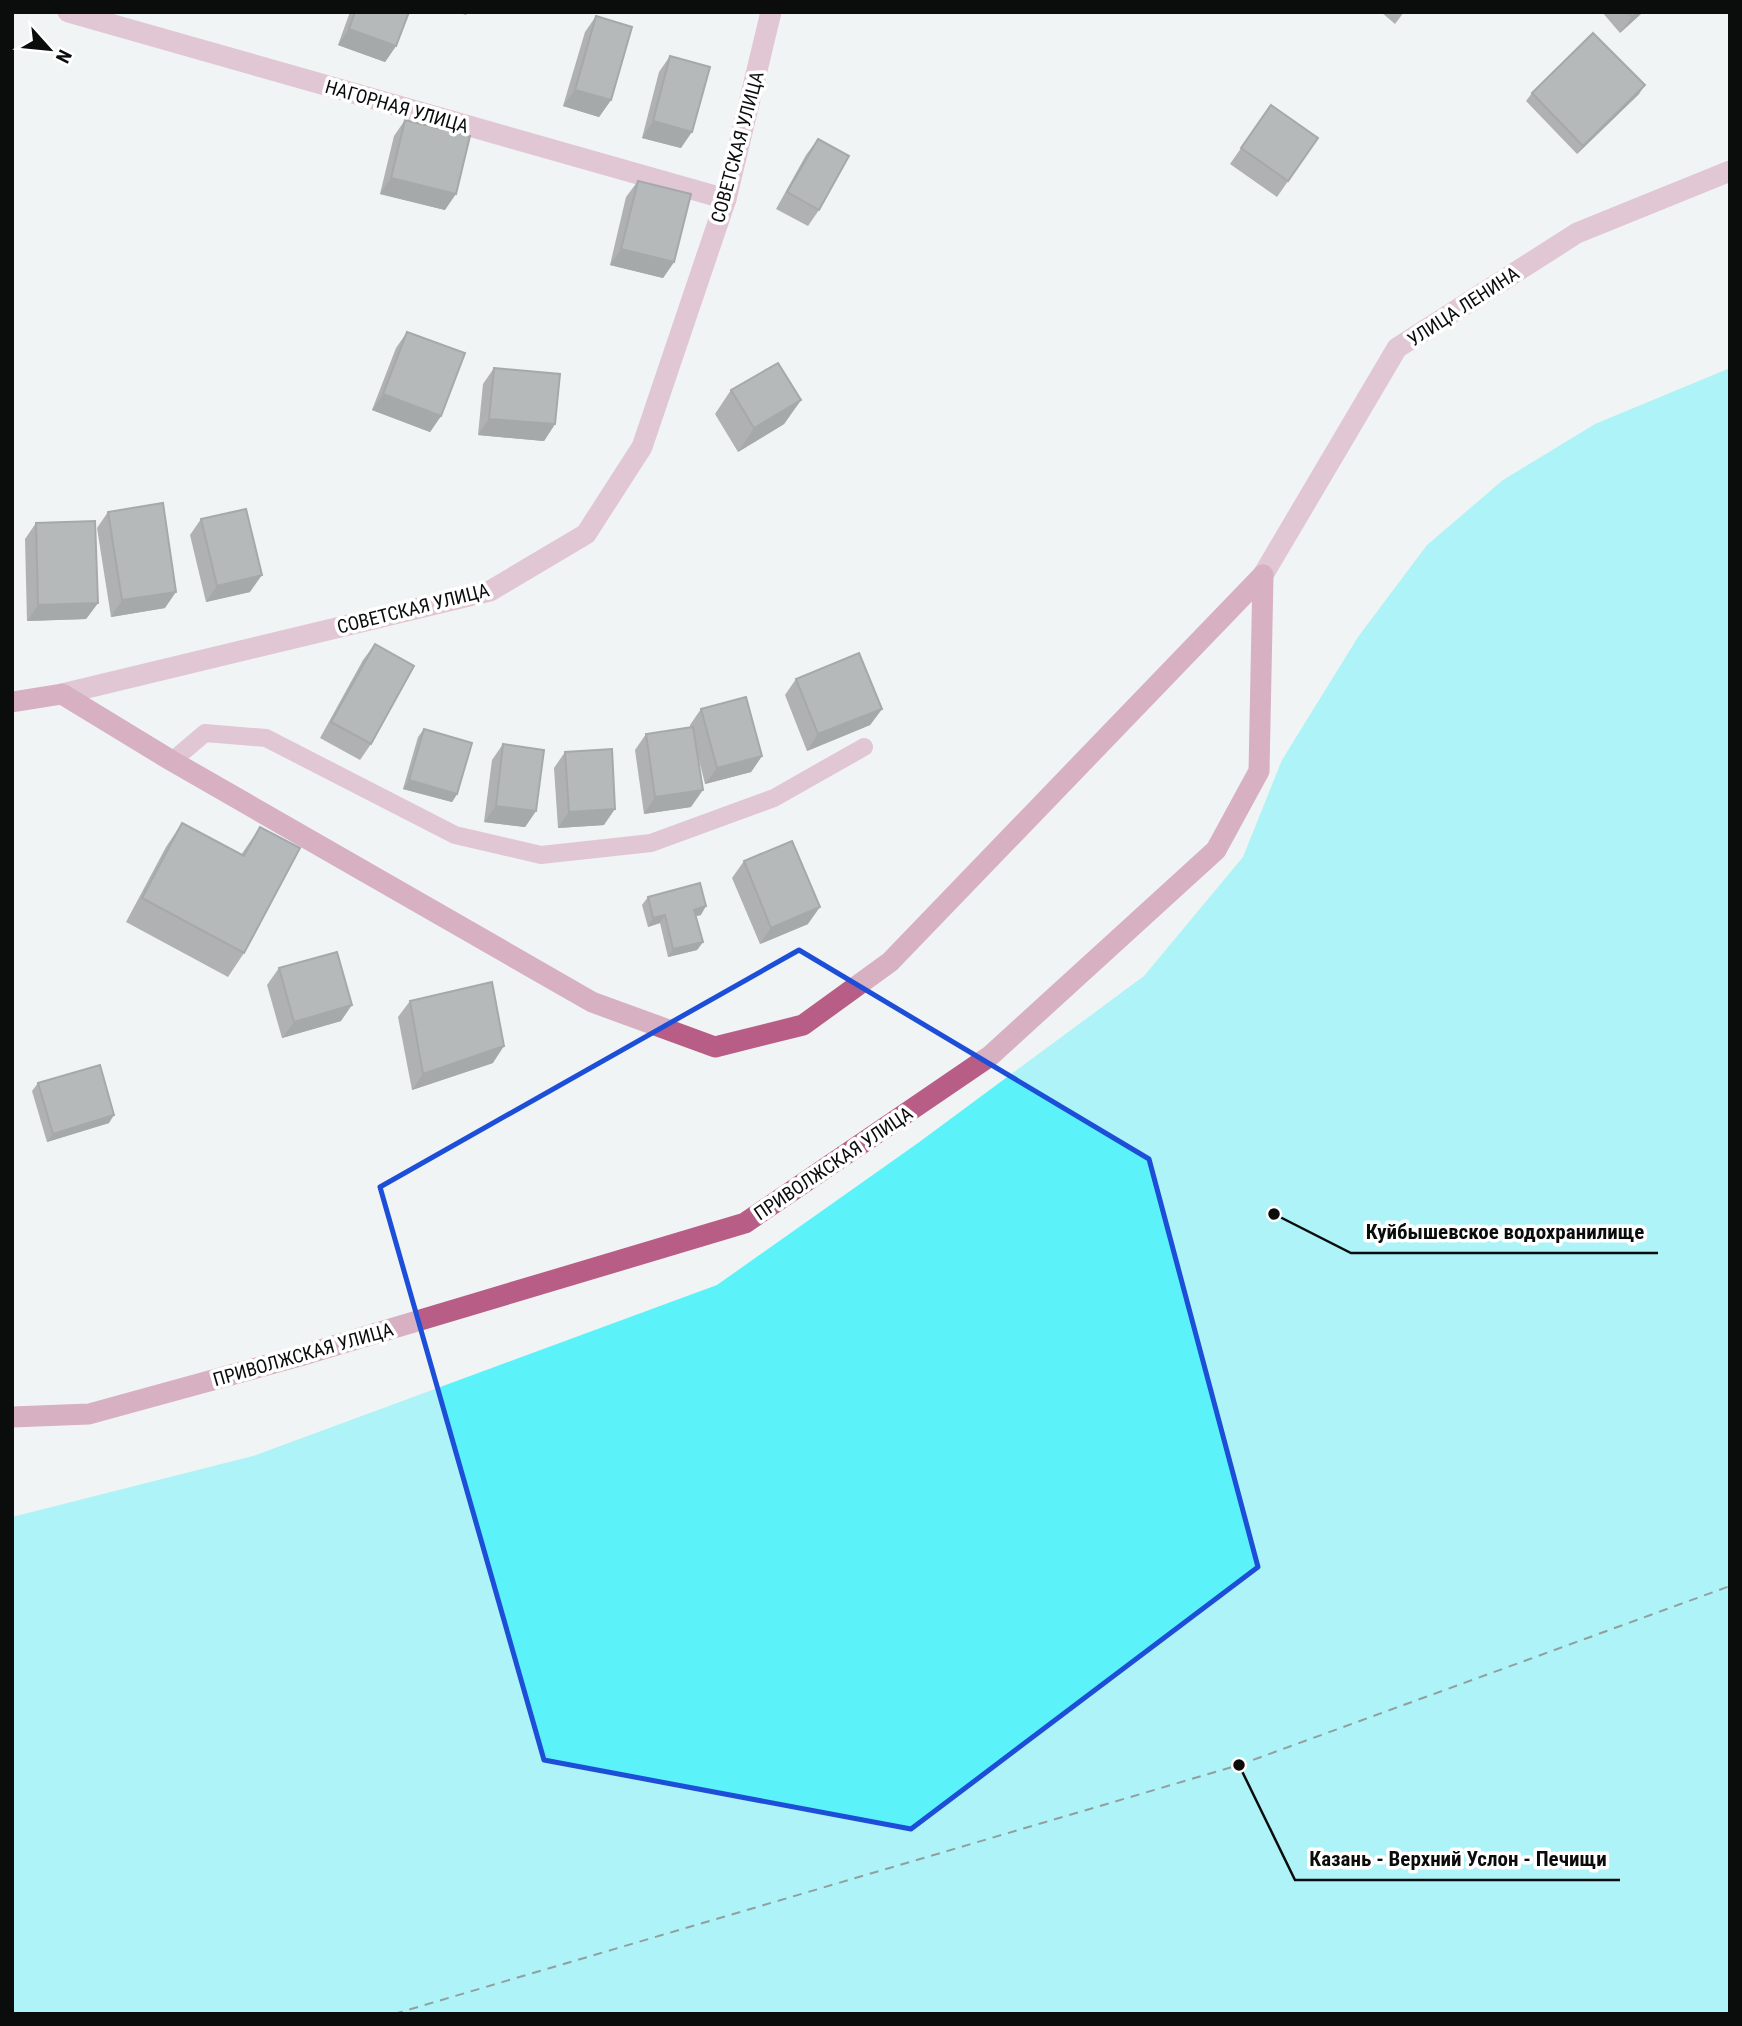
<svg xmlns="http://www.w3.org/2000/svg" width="1742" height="2026" font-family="'Roboto Condensed',sans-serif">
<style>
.water{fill:#5bf2fa}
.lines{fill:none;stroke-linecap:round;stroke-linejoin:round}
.ferry{stroke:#1f393a;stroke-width:2;stroke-dasharray:9 7;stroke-linecap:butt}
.lane{stroke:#cf90aa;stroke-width:18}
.street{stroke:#cf90aa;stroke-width:21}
.secondary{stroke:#b85d86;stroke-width:21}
.wall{fill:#5f6162}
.shaded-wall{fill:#4d4f50}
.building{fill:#6e7172;stroke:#4d4f50;stroke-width:2}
.marked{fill:none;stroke:#1d4ed8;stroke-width:5;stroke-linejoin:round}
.labels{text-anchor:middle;stroke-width:7;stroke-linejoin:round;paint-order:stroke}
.street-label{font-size:19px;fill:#0b0c0c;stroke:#fff}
.leader{fill:none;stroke:#0b0c0c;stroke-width:2.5}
.callout-dot{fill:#0b0c0c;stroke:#fff;stroke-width:2.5}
.callout-label{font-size:21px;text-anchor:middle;font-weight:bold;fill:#0b0c0c;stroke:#fff;stroke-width:7;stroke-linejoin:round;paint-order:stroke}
</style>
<rect width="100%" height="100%" fill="#f0f4f4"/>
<!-- water -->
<path class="water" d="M 1730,368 L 1730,2014 L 12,2014 L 12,1517 L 253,1456 L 717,1285 L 918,1143 L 1144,976 L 1243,857 L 1282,760 L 1358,637 L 1427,545 L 1503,480 L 1595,424 Z"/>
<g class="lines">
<!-- ferry -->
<path class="ferry" d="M 394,2014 L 1239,1765 L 1730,1586"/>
<!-- lane -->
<path class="lane" d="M 172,761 L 205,733 L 266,738 L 455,835 L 541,855 L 651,843 L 774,798 L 864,747"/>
<!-- street -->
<g class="street">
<path d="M 68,12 L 726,199"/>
<path d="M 1263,575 L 1397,348 L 1577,233 L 1730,171"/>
<path d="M 62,694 L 490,591 L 586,534 L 642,447 L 726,199 L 771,12"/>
</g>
<!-- secondary -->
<g class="secondary">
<path d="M 12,702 L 62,694 L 172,761 L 592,1002 L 715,1047 L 803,1025 L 890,962 L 1263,575"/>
<path d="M 12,1417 L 89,1414 L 300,1356 L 745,1223 L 990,1056 L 1216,850 L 1259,771 L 1263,575"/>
</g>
</g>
<!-- wall -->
<g class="wall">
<path d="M 350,12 L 409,12 L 396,46 L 385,62 L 338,45 Z"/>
<path d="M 1381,12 L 1404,12 L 1395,24 Z"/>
<path d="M 1602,12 L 1643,12 L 1620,33 Z"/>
<path d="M 596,16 L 611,100 L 599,117 L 563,106 L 585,32 Z"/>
<path d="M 670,56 L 681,148 L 642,138 L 659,72 Z"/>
<path d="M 1532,93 L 1639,94 L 1577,154 L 1526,101 Z"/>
<path d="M 1271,105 L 1318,138 L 1277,197 L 1230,164 Z"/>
<path d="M 405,120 L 445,210 L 380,194 L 394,136 Z"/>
<path d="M 818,139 L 819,210 L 808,226 L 776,209 L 806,155 Z"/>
<path d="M 638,181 L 674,262 L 663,278 L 610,265 L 626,197 Z"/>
<path d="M 407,332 L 441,416 L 430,432 L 372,410 L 396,348 Z"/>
<path d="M 494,368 L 555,424 L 544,441 L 478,435 L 483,384 Z"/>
<path d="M 731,390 L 801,400 L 784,424 L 738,452 L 715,414 Z"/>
<path d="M 108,512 L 165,608 L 111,617 L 97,528 Z"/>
<path d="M 201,519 L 250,592 L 206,602 L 190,535 Z"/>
<path d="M 36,523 L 98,603 L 86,619 L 27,621 L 25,539 Z"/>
<path d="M 375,644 L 371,744 L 360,760 L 320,738 L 363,660 Z"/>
<path d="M 796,679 L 882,709 L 870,725 L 807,751 L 785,695 Z"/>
<path d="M 701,709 L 762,756 L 751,772 L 705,784 L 697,752 L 691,807 L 644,814 L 635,750 L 646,734 L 690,727 L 690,725 Z"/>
<path d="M 424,729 L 457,794 L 452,802 L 403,789 L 418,737 Z"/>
<path d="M 503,744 L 536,811 L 525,827 L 484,822 L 492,760 Z"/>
<path d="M 565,752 L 604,825 L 558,828 L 554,768 Z"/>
<path d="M 182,823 L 241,855 L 260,827 L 244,953 L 228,977 L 126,922 L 166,847 Z"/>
<path d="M 744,861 L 808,924 L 760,944 L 732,878 Z"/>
<path d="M 648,897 L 701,915 L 696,916 L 703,942 L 697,950 L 668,957 L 660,923 L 648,927 L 642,905 Z"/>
<path d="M 279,968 L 341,1021 L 282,1038 L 267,985 Z"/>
<path d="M 410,1001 L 493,1063 L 412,1090 L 398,1017 Z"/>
<path d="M 38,1083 L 109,1123 L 47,1142 L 32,1091 Z"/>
</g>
<!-- shaded-wall -->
<g class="shaded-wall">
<path d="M 457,12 L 468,12 L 466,15 Z"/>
<path d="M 1637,12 L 1643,12 L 1620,33 L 1632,17 Z"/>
<path d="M 349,29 L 396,46 L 385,62 L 338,45 Z"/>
<path d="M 1645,85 L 1639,94 L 1577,154 L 1583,146 Z"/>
<path d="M 575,90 L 611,100 L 599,117 L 563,106 Z"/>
<path d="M 653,121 L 692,132 L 681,148 L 642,138 Z"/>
<path d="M 391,178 L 456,194 L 445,210 L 380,194 Z"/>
<path d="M 621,249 L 674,262 L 663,278 L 610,265 Z"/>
<path d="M 383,394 L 441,416 L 430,432 L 372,410 Z"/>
<path d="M 801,400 L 784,424 L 738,452 L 754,428 Z"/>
<path d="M 489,419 L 555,424 L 544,441 L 478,435 Z"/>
<path d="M 262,575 L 250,592 L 206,602 L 217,586 Z"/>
<path d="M 176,592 L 165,608 L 111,617 L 122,600 Z"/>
<path d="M 98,603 L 86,619 L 27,621 L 38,605 Z"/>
<path d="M 882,709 L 870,725 L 807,751 L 818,734 Z"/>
<path d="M 762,756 L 751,772 L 705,784 L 717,768 Z"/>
<path d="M 409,780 L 457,794 L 452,802 L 403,789 Z"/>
<path d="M 703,790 L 691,807 L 644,814 L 655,797 Z"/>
<path d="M 496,806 L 536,811 L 525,827 L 484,822 Z"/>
<path d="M 615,809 L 604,825 L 558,828 L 569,812 Z"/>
<path d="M 706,906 L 701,915 L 688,918 L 694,910 Z"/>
<path d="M 820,907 L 808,924 L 760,944 L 771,928 Z"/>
<path d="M 665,915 L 660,923 L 648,927 L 653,918 Z"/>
<path d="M 703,942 L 697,950 L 668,957 L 673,949 Z"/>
<path d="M 352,1005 L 341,1021 L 282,1038 L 294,1022 Z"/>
<path d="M 504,1046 L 493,1063 L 412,1090 L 423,1074 Z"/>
<path d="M 114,1115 L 109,1123 L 47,1142 L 53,1134 Z"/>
</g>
<!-- building -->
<g class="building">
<path d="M 355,12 L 409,12 L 396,46 L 349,29 Z"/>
<path d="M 1628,12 L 1637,12 L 1632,17 Z"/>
<path d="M 596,16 L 632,27 L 611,100 L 575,90 Z"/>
<path d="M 1593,33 L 1645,85 L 1583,146 L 1532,93 Z"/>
<path d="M 670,56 L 710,67 L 692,132 L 653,121 Z"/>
<path d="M 1271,105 L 1318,138 L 1288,181 L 1241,148 Z"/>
<path d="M 405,120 L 470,136 L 456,194 L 391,178 Z"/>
<path d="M 818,139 L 849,156 L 819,210 L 787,192 Z"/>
<path d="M 638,181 L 691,194 L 674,262 L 621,249 Z"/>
<path d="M 407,332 L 465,353 L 441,416 L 383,394 Z"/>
<path d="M 778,363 L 801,400 L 754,428 L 731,390 Z"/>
<path d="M 494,368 L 560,374 L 555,424 L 489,419 Z"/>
<path d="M 163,503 L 176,592 L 122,600 L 108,512 Z"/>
<path d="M 246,509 L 262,575 L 217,586 L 201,519 Z"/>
<path d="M 95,521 L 98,603 L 38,605 L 36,523 Z"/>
<path d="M 375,644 L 414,666 L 371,744 L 331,722 Z"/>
<path d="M 859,653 L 882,709 L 818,734 L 796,679 Z"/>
<path d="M 746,697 L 762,756 L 717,768 L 701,709 Z"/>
<path d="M 693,727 L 703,790 L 655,797 L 646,734 Z"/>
<path d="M 424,729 L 472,743 L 457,794 L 409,780 Z"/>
<path d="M 503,744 L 544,750 L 536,811 L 496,806 Z"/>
<path d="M 612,749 L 615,809 L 569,812 L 565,752 Z"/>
<path d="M 182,823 L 244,856 L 260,827 L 300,848 L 244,953 L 142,898 Z"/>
<path d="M 792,841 L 820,907 L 771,928 L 744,861 Z"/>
<path d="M 700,883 L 706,906 L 694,910 L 703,942 L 673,949 L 665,915 L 653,918 L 648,897 Z"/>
<path d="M 337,952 L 352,1005 L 294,1022 L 279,968 Z"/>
<path d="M 492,982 L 504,1046 L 423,1074 L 410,1001 Z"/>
<path d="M 100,1065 L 114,1115 L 53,1134 L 38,1083 Z"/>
</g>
<!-- marked area -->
<path d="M0 0H1742V2026H0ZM 799,950 L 1149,1159 L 1258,1567 L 911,1829 L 544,1760 L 380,1187 Z" fill="#f0f4f4" fill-opacity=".55" fill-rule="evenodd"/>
<path class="marked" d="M 799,950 L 1149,1159 L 1258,1567 L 911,1829 L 544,1760 L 380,1187 Z"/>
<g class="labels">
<!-- street labels -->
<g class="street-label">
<text transform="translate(397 106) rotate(16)" y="7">НАГОРНАЯ УЛИЦА</text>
<text transform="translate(737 147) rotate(-75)" y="7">СОВЕТСКАЯ УЛИЦА</text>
<text transform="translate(1463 306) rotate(-33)" y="7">УЛИЦА ЛЕНИНА</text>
<text transform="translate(413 608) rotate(-14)" y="7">СОВЕТСКАЯ УЛИЦА</text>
<text transform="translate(833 1163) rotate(-34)" y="7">ПРИВОЛЖСКАЯ УЛИЦА</text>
<text transform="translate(303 1354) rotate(-16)" y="7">ПРИВОЛЖСКАЯ УЛИЦА</text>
</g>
</g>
<!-- callouts -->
<path class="leader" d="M1274 1214L1351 1253H1658M1239 1765L1295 1880H1620"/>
<g class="callout-dot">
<circle cx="1274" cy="1214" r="7"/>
<circle cx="1239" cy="1765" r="7"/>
</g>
<g class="callout-label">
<text x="1505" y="1239">Куйбышевское водохранилище</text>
<text x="1458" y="1866">Казань - Верхний Услон - Печищи</text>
</g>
<!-- border -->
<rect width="1742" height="2026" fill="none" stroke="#0b0c0c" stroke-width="28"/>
<!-- north arrow -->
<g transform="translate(49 49) rotate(117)" stroke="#ffffff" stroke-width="5" paint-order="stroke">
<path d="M0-5L12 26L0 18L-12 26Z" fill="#0b0c0c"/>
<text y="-10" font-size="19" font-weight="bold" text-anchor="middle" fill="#0b0c0c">N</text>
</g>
</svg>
